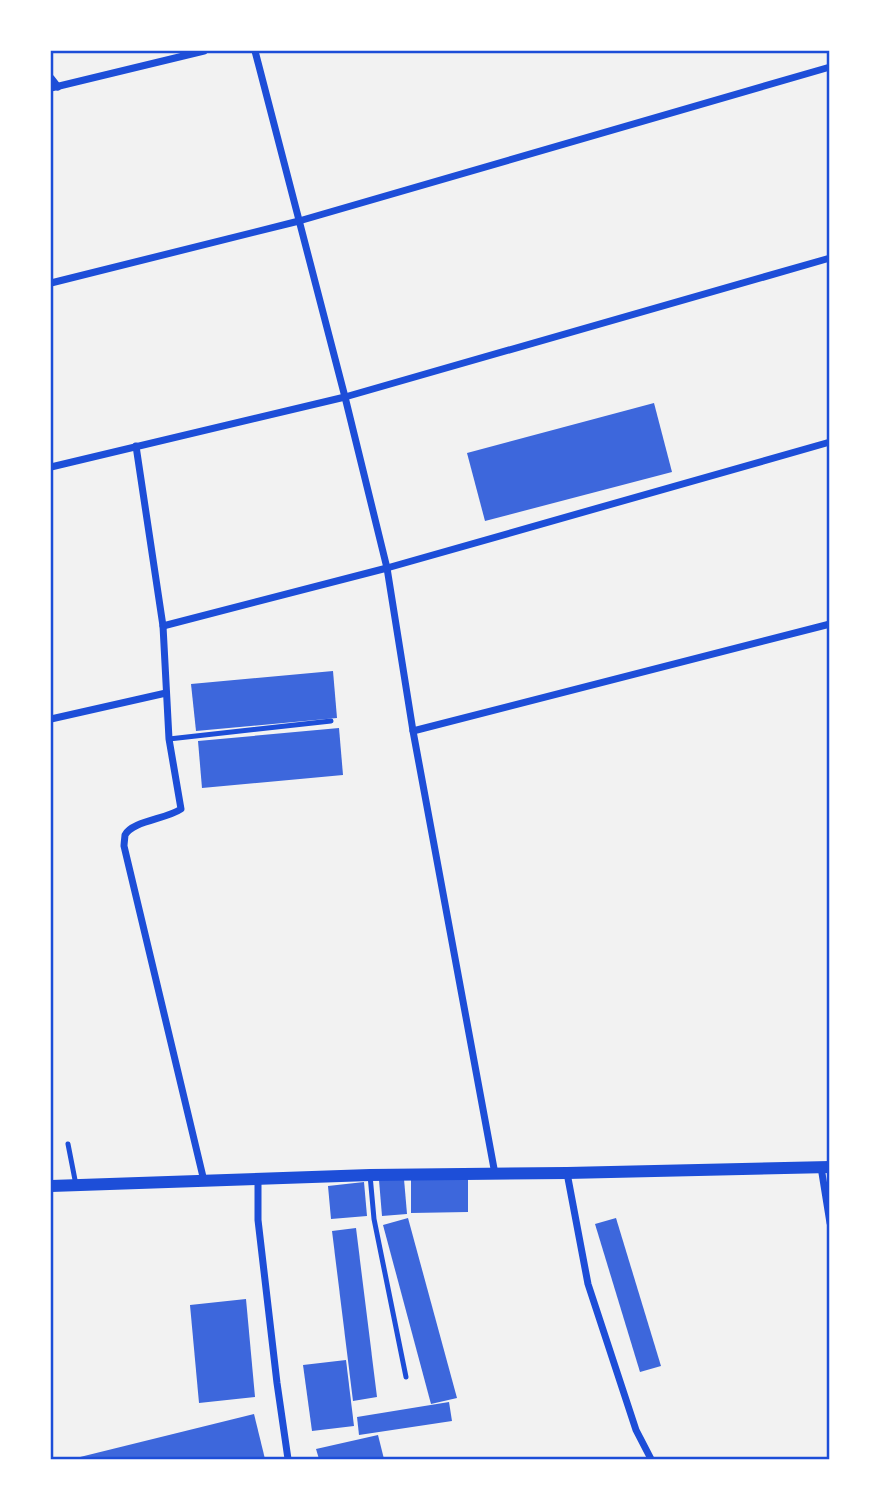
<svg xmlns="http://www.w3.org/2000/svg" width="881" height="1510" font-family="Quicksand,sans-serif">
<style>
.building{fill:#3d67dc}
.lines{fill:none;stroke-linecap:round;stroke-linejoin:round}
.service{stroke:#1d4ed8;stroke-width:5}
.minor{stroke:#1d4ed8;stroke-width:7}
.tertiary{stroke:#1d4ed8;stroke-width:12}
.neatline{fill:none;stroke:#1d4ed8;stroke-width:2.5}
</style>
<rect width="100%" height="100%" fill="#f2f2f2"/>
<!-- building -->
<g class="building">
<path d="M 654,403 L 672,472 L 485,521 L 467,453 Z"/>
<path d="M 333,671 L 337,718 L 196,731 L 191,684 Z"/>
<path d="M 339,728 L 343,775 L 202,788 L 198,741 Z"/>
<path d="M 404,1179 L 407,1214 L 382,1216 L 379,1180 Z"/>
<path d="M 411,1179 L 468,1179 L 468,1212 L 411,1213 Z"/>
<path d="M 364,1182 L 367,1216 L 331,1219 L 328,1186 Z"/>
<path d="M 408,1218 L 457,1398 L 431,1404 L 383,1225 Z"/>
<path d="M 616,1218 L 661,1366 L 640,1372 L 595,1224 Z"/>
<path d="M 356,1228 L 377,1397 L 353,1401 L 332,1231 Z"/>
<path d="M 246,1299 L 255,1397 L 199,1403 L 190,1305 Z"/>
<path d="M 346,1360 L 354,1426 L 312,1431 L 303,1365 Z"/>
<path d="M 449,1402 L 452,1421 L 359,1435 L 357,1417 Z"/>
<path d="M 254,1414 L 265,1459 L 77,1459 L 76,1458 Z"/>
<path d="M 378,1435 L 384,1459 L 319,1459 L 316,1449 Z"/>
</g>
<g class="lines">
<!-- service -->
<g class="service">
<path d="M 169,739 L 331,721"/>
<path d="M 68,1144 L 76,1185"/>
<path d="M 370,1175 L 374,1219 L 406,1377"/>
</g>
<!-- minor -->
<g class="minor">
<path d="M 255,51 L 345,397 L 387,568 L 413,731 L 495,1174"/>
<path d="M 51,78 L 58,87"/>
<path d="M 51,88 L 204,51"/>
<path d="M 51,283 L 299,221 L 830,67"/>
<path d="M 136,446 L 163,626 L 169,739 L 181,809 C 167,819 132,821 125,835 C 125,836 124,844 124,846 L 204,1181"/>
<path d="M 51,467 L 345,397 L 830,258"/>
<path d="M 163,626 L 387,568 L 830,442"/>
<path d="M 51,719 L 166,693"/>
<path d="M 413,731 L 830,624"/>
<path d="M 821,1167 L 830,1223"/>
<path d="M 567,1173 L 588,1284 L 636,1430 L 651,1459"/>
<path d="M 258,1180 L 258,1220 L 277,1383 L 288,1459"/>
</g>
<!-- tertiary -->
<path class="tertiary" d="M 51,1186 L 370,1175 L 567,1173 L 830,1167"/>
</g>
<!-- border -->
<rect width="881" height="1510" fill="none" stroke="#ffffff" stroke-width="105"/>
<rect x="52" y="52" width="776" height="1406" class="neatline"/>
</svg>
